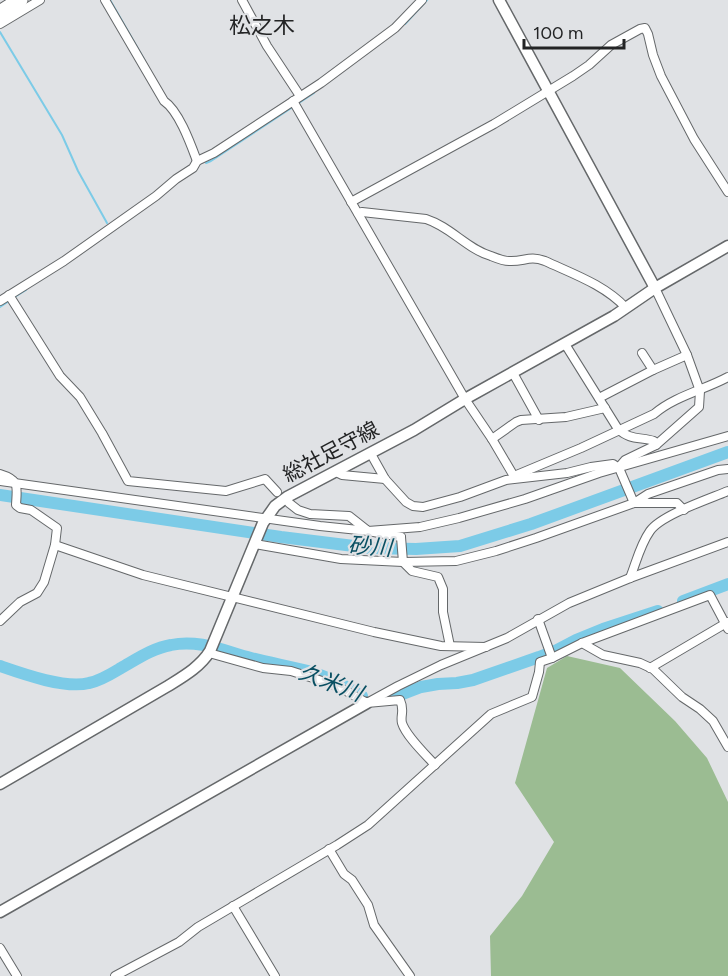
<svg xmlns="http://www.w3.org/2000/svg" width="728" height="976" font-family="Figtree,'Noto Sans JP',sans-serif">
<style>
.green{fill:#9bbc92}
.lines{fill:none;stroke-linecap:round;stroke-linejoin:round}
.stream{stroke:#7ccbe7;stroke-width:2}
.river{stroke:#7ccbe7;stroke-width:12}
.street-casing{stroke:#65686a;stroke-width:10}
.secondary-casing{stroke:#65686a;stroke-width:13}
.highway-casing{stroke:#65686a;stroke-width:17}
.street{stroke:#fff;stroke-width:8}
.secondary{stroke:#fff;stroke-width:10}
.highway{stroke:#fff;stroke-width:15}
.labels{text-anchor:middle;stroke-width:4.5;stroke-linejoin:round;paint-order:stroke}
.street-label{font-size:21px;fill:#232425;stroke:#e0e2e5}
.neighbourhood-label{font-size:22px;fill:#232425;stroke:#e0e2e5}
.water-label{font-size:22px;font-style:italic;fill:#094f62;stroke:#e0e2e5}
</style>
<rect width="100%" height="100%" fill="#e0e2e5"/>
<!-- green -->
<path class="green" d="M 567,656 L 620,668 L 675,721 L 707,758 L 728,802 L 728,976 L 491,976 L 490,936 L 522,896 L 554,842 L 515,783 L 547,668 Z"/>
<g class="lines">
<!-- stream -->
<g class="stream">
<path d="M 110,0 L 145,61"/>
<path d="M 405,24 L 427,0"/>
<path d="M 0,32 L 62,135 L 78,171 L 107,223"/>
<path d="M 206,163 L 211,161 L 314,93"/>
<path d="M 13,298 L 26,290"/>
<path d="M 0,307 L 9,301"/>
</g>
<!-- river -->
<g class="river">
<path d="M 0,495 L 281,537 L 370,548 L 416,549 L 460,546 L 531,524 L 728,452"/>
<path d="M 683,601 L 728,584"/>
<path d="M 0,666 C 23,674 65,689 89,683 C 100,681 111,674 121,668 C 137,659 153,648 171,645 C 199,639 224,651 251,658 C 270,663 289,666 308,671 C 328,677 345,685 362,696"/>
<path d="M 382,697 L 395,697 L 421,687 L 438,684 L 457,683 L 473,680 L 539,657 L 557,650 L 576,640 L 603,629 L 658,611"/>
</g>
<defs>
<g id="street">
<path d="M 105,0 L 164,101 C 179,111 191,145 197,161"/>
<path d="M 242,0 L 267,46 L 300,96"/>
<path d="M 0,24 L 40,0"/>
<path d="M 293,101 L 465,399 L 492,439 L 515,478"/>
<path d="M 351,202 L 494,124 L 573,76 L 589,65 L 611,45 L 640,29 L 645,28 L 648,34 L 653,55 L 661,76 L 694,139 L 728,192"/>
<path d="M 358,213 L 362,212 L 426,219 C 451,227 467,249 491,256 C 496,258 503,261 509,261 C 524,262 529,255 545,261 C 573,274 605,285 626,308"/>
<path d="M 9,295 L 60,376 L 80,397 L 102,433 L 128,481 L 226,491 L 265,479 L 277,492"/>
<path d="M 0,301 L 64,261 L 156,196 L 176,179 L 193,168 L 197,161 L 214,153 L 321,83 L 395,28 L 422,0"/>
<path d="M 565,344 L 618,429 C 629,440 641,437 654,441 L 656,445"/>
<path d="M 642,353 L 653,370"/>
<path d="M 513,373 L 539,420"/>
<path d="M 599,398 L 653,370 L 687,355"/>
<path d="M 492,439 L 516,422 L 521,420 L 566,417 L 605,408"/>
<path d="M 371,454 L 385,479 L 406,502 L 413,506 L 423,507 L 460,497 L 506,480 L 567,473 L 591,467 L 613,464 L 619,468 L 634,503"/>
<path d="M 619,467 L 625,460 L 656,445 L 699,407 L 700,391 L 687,355 L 655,288"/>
<path d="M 336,472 L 342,475 L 385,479"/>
<path d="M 0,474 C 20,480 17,486 16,505 L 20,508 L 31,510 L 57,528 L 55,545 L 44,582 L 37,593 L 20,602 L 0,621"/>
<path d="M 514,476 L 581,448 L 654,414 C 675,396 704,390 728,377"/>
<path d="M 0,481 L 320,526 L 368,531 L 401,537"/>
<path d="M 289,503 L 298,510 L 310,514 L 349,516 L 368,531 L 420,527 L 459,518 L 525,499 L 599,473 L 728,436"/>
<path d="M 634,503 L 677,503 L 684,510"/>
<path d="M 401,537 L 403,562 L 412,571 L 438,577 L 443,589 L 443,612 L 450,646"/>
<path d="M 255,544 L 341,559 L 403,562 L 456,561 L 496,551 L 536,538 L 634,503 L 648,494 L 718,470 L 728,469"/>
<path d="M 55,545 L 143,575 L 374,632 L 441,646 L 486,647"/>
<path d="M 630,578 C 636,563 640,545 650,531 C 661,515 709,499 728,491"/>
<path d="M 538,619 L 552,658"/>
<path d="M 582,643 L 603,655 L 640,663 L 653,669 L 682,697 L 700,709 L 713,721 L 728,747"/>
<path d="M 209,653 L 263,668 L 291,671 L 316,679 L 339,687 L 367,703 L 400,700 C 405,711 400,715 402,723 C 406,736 426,755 435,765"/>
<path d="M 650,668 L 728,622"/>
<path d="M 367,703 L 398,686 L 441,665 L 507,638 L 569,603 L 630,578 L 728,542"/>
<path d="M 329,849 L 344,874 L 352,880 L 368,905 L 374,925 L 410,976"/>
<path d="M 233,906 L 275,976"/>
<path d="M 0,948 L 17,976"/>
<path d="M 115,976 L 179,942 L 198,927 L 337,845 L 368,825 L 491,714 L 532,697 L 539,672 L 540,662 L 552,658 L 582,643 L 710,595 L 728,629"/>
</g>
<g id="secondary">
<path d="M 499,0 L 655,288"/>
<path d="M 0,784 L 168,686 C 184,676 200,667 210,651 L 263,523 L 275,506 L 287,497 L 414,430 L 465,399 L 614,316 L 655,288 L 728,246"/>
<path d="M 0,912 L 367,703"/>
</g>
<path id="highway" d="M 0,13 L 20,0"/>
</defs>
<!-- street casing -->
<use href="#street" class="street-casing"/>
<!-- secondary casing -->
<use href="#secondary" class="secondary-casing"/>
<!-- highway casing -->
<use href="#highway" class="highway-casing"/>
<!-- street -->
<use href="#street" class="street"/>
<!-- secondary -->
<use href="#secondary" class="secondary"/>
<!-- highway -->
<use href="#highway" class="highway"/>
</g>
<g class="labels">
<!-- street labels -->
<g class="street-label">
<text transform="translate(331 452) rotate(-28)" y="7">総社足守線</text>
</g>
<!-- neighbourhood labels -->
<g class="neighbourhood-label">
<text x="262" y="33">松之木</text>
</g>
<!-- water labels -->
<g class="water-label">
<text transform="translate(370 546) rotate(4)" y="8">砂川</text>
<text transform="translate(331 682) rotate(21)" y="8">久米川</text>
</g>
</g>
<!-- scale -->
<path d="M524 39v9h100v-9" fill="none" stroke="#232425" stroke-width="3"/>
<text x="533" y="39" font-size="18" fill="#232425" stroke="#e0e2e5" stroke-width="4.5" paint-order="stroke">100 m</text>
</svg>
